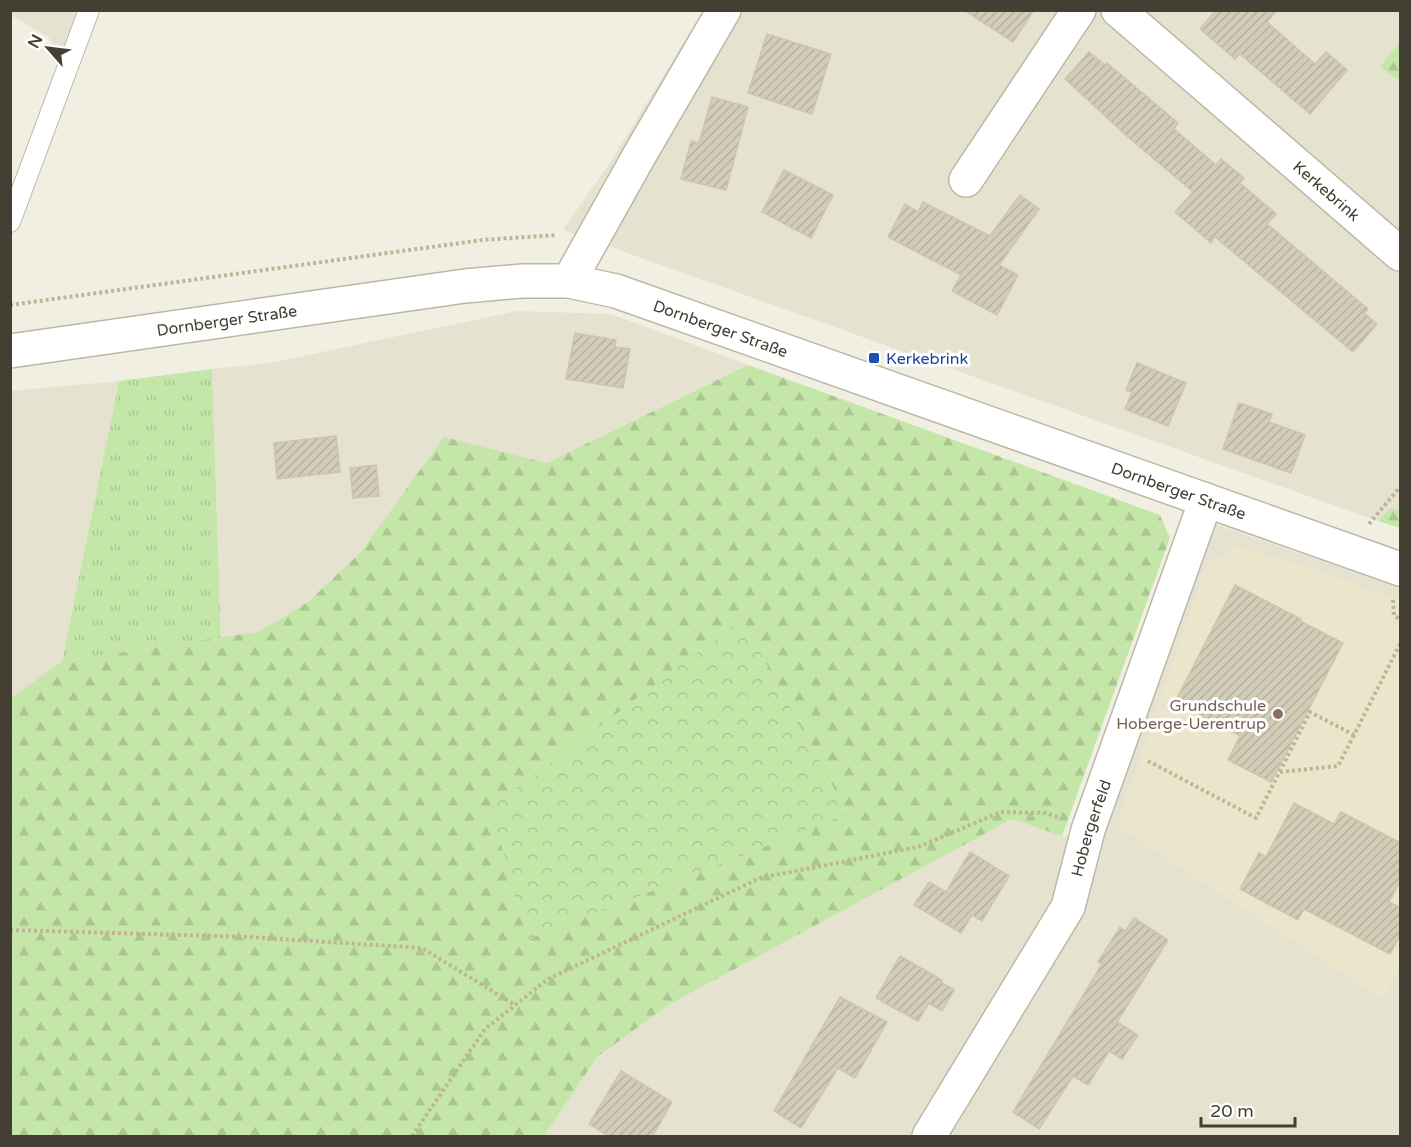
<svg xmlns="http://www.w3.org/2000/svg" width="1411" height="1147" font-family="'Varela Round',sans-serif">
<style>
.residential{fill:#e6e2d0}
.education{fill:#ebe6cb}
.grass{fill:url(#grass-tufts)}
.forest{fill:url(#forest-firs)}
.park{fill:url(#park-crowns)}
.building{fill:url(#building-hatch);stroke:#cec5ab;stroke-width:1.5}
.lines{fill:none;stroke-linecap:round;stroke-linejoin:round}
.service-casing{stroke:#bdb8a5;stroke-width:22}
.minor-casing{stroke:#bdb8a5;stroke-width:36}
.tertiary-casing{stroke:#bdb8a5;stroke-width:36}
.path{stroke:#bfb596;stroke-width:4;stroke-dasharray:3 3;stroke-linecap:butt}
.service{stroke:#fff;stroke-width:20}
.minor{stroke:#fff;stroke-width:33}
.tertiary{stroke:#fff;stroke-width:33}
.transit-dot{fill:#1a4fb4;stroke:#fff;stroke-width:2}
.education-dot{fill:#8d6e63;stroke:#fff;stroke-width:2}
.labels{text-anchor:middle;stroke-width:6;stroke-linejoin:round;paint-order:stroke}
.street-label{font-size:16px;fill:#433f33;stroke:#fff}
.transit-label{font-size:16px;fill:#164399;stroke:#fff;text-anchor:start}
.education-label{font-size:16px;fill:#785e54;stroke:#fff;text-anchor:end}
</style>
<defs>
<pattern id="grass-tufts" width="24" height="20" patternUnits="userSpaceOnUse" patternTransform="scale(1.5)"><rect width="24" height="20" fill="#c4e7a9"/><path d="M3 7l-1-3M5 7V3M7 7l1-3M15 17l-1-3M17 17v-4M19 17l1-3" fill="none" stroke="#aac792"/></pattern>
<pattern id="forest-firs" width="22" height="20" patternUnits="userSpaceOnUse" patternTransform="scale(1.5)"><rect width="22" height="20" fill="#c4e7a9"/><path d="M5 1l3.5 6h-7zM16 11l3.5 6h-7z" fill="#aac792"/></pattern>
<pattern id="park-crowns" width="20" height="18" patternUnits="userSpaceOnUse" patternTransform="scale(1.5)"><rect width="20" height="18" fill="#c4e7a9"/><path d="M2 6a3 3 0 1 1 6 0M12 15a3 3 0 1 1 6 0" fill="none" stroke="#aac792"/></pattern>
<pattern id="building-hatch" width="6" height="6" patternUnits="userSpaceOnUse" patternTransform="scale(1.5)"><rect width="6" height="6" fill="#d3ccb7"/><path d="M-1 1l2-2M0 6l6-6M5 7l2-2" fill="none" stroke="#b6b09e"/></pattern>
</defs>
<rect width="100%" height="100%" fill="#f1efe2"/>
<!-- residential -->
<g class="residential">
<path d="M 10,11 L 81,11 L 60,60 L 49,38 L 11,15 Z"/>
<path d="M 703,11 L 1400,11 L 1400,42 L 1379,67 L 1400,81 L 1400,510 L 1390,508 L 1378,521 L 563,230 L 613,158 Z"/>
<path d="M 517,311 L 611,314 L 748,365 L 547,463 L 444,438 L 360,553 L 308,602 L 258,632 L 221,638 L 212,369 L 270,363 Z"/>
<path d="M 119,381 L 62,661 L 11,699 L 11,391 Z"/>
<path d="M 1212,523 L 1400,588 L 1400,1136 L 544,1136 L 597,1057 L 670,1004 L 1012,819 L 1100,848 Z"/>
</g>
<!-- education -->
<path class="education" d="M 1235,546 L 1316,570 L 1400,601 L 1400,969 L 1382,999 L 1117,826 L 1206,566 Z"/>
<!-- grass -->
<path class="grass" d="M 212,369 L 221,638 L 62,661 L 119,381 Z"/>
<!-- forest -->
<g class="forest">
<path d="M 1400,42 L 1400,81 L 1379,67 Z"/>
<path d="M 748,365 L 1160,515 L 1170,538 L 1062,836 L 1012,819 L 670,1004 L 597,1057 L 544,1136 L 11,1136 L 10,699 L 62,661 L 258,632 L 308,602 L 360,553 L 444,437 L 547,463 Z"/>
<path d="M 1390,508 L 1400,510 L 1400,528 L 1378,521 Z"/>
</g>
<!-- park -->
<path class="park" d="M 742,619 L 848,814 L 527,940 L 491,808 Z"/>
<!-- building -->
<g class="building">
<path d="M 964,10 L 1034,10 L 1013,42 Z"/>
<path d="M 1216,10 L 1277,10 L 1267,22 L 1315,64 L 1326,52 L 1347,70 L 1310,114 L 1240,54 L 1235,59 L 1200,29 Z"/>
<path d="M 767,34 L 831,54 L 812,114 L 748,93 Z"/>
<path d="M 1089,52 L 1105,65 L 1107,63 L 1178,123 L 1174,129 L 1216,165 L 1221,159 L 1244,178 L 1240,183 L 1276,214 L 1267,224 L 1368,309 L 1364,313 L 1377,324 L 1353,352 L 1215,237 L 1211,243 L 1175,212 L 1193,192 L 1128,137 L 1065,79 Z"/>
<path d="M 712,97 L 748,107 L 726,190 L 681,179 L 691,141 L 699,143 Z"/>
<path d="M 784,170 L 833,195 L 811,238 L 762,212 Z"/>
<path d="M 1020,195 L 1039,209 L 999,265 L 1018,275 L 997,315 L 952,291 L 961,275 L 888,237 L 905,204 L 918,212 L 923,202 L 990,236 Z"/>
<path d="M 575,333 L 616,340 L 615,347 L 630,349 L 623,388 L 566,379 Z"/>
<path d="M 1137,363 L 1186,383 L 1168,426 L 1125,409 L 1132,392 L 1126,390 Z"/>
<path d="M 1239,403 L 1272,414 L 1269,422 L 1305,435 L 1291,473 L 1223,449 Z"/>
<path d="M 336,436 L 340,472 L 277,479 L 274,443 Z"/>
<path d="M 376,465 L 379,496 L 353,498 L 350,468 Z"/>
<path d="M 1235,585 L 1301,619 L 1300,621 L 1343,643 L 1271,782 L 1228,760 L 1240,736 L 1175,702 Z"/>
<path d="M 1294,803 L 1334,824 L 1341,812 L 1401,843 L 1401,880 L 1389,902 L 1401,908 L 1401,934 L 1390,954 L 1304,909 L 1298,920 L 1240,889 L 1259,853 L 1266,857 Z"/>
<path d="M 970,852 L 1009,876 L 982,921 L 972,915 L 961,933 L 914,905 L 929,882 L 946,892 Z"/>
<path d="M 1134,918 L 1168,940 L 1117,1022 L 1138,1035 L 1122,1059 L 1109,1051 L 1088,1085 L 1073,1076 L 1039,1129 L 1013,1112 L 1102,964 L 1098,962 L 1120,927 L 1125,931 Z"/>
<path d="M 900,956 L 942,980 L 941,982 L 954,990 L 942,1011 L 929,1003 L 918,1021 L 876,998 Z"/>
<path d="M 840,997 L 887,1022 L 855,1078 L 838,1068 L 801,1128 L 774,1111 Z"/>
<path d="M 621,1071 L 672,1102 L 652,1137 L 610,1137 L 589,1124 Z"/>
</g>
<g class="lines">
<defs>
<path id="service" d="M 10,222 L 89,10"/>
<g id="minor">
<path id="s1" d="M 1118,10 L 1400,254"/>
<path d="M 966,180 L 1079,10"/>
<path d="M 569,281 L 639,156 L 724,10"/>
<path id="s2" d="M 929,1136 L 1068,907 L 1088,830 L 1206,500"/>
</g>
<g id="tertiary">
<path id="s3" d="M 10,351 L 465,286 L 522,281 L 569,281 L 616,291 L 1400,569"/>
</g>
</defs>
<!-- service casing -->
<use href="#service" class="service-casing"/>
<!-- minor casing -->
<use href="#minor" class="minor-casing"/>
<!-- tertiary casing -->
<use href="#tertiary" class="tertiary-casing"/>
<!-- path -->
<g class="path">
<path d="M 10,305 L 482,240 L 557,235"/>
<path d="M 1369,524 L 1400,487"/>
<path d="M 1393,600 L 1394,616 L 1400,619"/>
<path d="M 1148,761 L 1256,818 L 1310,712 L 1354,735 L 1400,644"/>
<path d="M 1280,772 L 1338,766 L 1354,735"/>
<path d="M 10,930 L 249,937 L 422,948 L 515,1005"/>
<path d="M 412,1136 L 485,1029 L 548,979 L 760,878 L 918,847 L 1001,812 L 1046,813 L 1060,818"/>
</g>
<!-- service -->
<use href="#service" class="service"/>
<!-- minor -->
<use href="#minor" class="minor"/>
<!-- tertiary -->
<use href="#tertiary" class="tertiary"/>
</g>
<!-- markers -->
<rect class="transit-dot" x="868" y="352" width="12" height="12" rx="3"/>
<circle class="education-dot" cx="1278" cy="714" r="6"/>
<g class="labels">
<!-- street labels -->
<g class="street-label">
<text dy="6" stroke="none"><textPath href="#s1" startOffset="276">Kerkebrink</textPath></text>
<text dy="6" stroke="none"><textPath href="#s3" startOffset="219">Dornberger Straße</textPath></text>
<text dy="6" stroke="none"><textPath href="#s3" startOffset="723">Dornberger Straße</textPath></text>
<text dy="6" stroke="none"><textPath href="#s3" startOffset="1209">Dornberger Straße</textPath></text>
<text dy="6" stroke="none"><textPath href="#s2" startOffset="350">Hobergerfeld</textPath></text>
</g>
<!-- transit labels -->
<g class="transit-label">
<text x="886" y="364">Kerkebrink</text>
</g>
<!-- education labels -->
<g class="education-label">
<text x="1266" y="711">Grundschule<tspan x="1266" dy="18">Hoberge-Uerentrup</tspan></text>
</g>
</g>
<!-- border -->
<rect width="1411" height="1147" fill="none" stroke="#433f33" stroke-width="24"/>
<!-- north arrow -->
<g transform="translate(48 48) rotate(298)" stroke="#ffffff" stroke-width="4.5" paint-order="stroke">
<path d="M0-4.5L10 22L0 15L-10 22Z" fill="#433f33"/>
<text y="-9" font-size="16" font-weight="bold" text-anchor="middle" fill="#433f33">N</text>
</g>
<!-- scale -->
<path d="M1201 1117v9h94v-9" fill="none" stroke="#433f33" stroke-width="3"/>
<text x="1210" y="1117" font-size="18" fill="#433f33" stroke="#ffffff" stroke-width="4.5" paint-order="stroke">20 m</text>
</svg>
